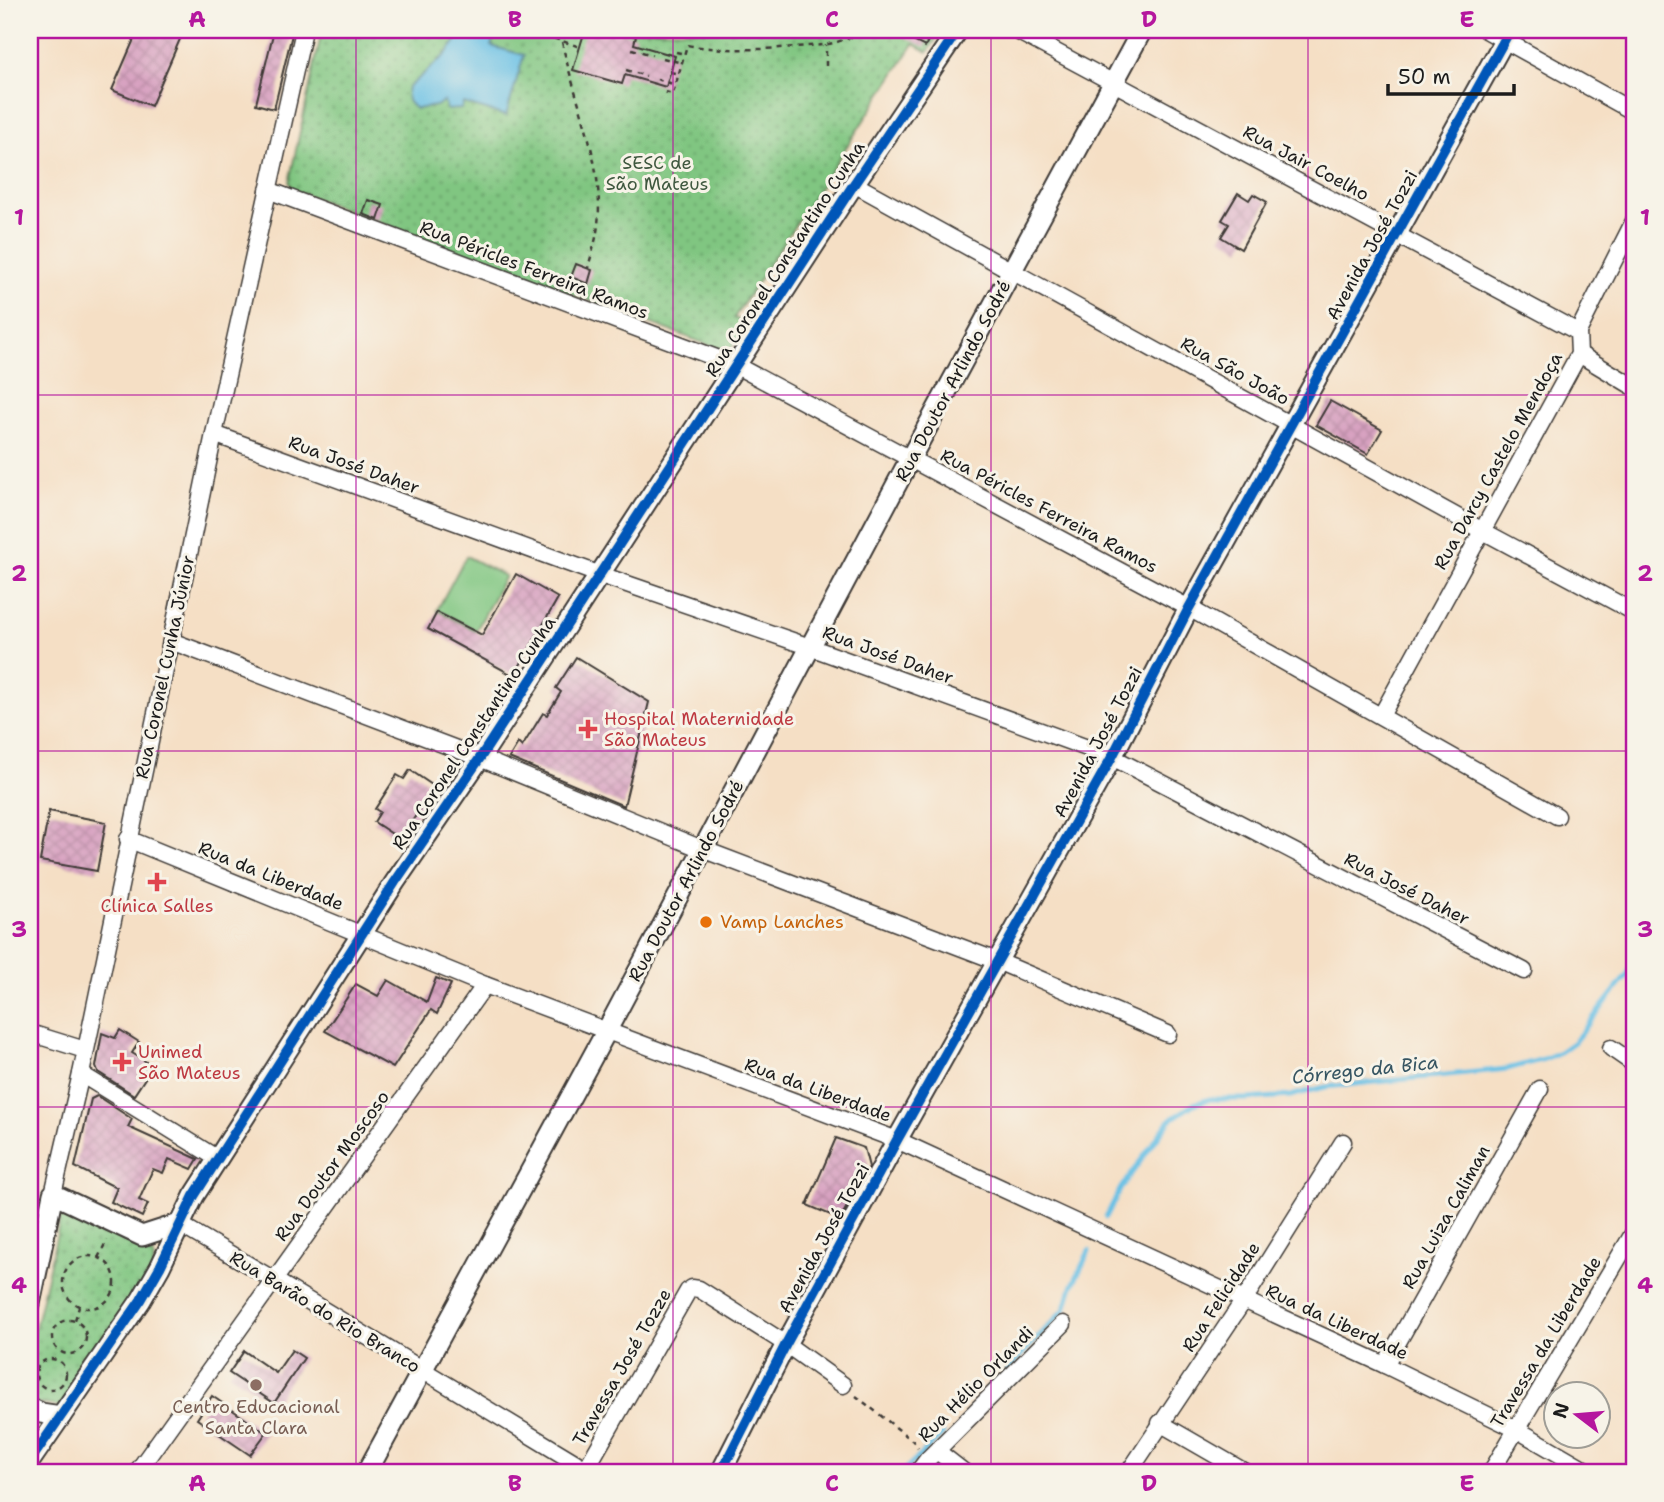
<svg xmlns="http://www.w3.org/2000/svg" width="1664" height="1502" font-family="'Shantell Sans',sans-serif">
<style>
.grass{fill:#80c681;stroke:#4e714e;stroke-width:2}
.park{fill:url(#park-dots);stroke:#4e714e;stroke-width:2}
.water{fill:#67c0e5;stroke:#426e80;stroke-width:2}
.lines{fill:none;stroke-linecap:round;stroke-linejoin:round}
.stream{stroke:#67c0e5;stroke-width:5}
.building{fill:url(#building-cross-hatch)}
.minor-casing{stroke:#3d3935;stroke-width:19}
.tertiary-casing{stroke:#3d3935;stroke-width:23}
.path{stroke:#3d3935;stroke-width:2.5;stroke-dasharray:5 5;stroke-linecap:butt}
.minor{stroke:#fff;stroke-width:16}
.tertiary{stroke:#fff;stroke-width:19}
.cycleway-casing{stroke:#f7f3e8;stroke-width:15}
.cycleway{stroke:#0057b8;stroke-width:10}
.grid{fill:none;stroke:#b5179e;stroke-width:2;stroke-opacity:0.55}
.health-dot{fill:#e0444e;stroke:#f7f3e8;stroke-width:2.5}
.food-dot{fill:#e8710a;stroke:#f7f3e8;stroke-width:2.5}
.education-dot{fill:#8d6e63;stroke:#f7f3e8;stroke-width:2.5}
.labels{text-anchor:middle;stroke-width:6;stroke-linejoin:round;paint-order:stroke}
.park-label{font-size:18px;fill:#3f583f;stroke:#f7f3e8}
.street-label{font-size:18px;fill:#1c1c1c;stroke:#f7f3e8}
.health-label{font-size:18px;fill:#be3a42;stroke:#f7f3e8;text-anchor:start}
.food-label{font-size:18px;fill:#c56008;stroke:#f7f3e8;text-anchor:start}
.education-label{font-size:18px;fill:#785e54;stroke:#f7f3e8}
.water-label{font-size:19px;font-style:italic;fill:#365562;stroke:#f7f3e8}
.neatline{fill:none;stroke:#b5179e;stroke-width:2.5}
.grid-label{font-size:23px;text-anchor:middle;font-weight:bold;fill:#b5179e}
</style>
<defs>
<pattern id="park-dots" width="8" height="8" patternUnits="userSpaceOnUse" patternTransform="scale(1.75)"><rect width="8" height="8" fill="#80c681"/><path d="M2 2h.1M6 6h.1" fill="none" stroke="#68a069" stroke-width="1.8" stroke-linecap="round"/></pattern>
<pattern id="building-cross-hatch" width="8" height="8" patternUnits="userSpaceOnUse" patternTransform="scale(1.75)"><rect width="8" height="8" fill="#d8a2c1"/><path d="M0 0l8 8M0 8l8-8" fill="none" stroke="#b98ba5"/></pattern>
</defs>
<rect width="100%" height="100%" fill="#f7f3e8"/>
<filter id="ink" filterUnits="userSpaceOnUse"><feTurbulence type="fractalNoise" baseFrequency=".0143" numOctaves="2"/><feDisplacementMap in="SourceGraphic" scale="14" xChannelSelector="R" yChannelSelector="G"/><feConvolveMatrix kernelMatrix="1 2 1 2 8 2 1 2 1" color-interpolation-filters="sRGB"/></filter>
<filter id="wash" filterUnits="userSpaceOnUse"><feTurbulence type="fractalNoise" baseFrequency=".00686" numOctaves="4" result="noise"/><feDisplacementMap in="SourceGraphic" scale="28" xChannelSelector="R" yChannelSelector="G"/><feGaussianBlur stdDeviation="1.57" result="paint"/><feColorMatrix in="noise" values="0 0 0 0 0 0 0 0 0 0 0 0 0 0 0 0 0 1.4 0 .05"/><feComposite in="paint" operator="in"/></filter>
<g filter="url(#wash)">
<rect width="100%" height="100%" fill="#f5dfc5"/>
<!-- grass -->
<path class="grass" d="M 466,556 L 505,576 L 476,631 L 437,610 Z"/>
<!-- park -->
<g class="park">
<path d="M 322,30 L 942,30 L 928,52 L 914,44 L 734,318 L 747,323 L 731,348 L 722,350 L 293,190 L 289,182 Z"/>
<path d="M 72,1212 L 154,1255 L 153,1272 L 62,1407 L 30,1402 L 30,1350 L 61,1216 Z"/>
</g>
<!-- water -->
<path class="water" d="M 465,30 L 497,30 L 500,34 L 493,40 L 491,46 L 524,55 L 506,116 L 463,103 L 461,109 L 447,110 L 444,101 L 436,106 L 416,109 C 408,103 405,98 408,88 L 445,55 Z"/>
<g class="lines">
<!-- stream -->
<g class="stream">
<path d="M 1106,1217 L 1121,1188 L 1170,1120 L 1194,1104 L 1210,1099 L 1246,1099 L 1290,1096 L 1325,1087 L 1507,1069 L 1544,1059 L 1560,1052 L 1574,1042 L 1628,974 L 1634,956"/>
<path d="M 1007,1370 L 1065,1309 L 1071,1289 L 1089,1251"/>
<path d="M 902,1472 L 943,1434"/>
</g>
</g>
<g id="blocks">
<!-- building -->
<g class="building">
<path d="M 138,30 L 184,30 L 151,106 L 112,90 Z"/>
<path d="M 274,30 L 293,30 L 274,109 L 256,104 Z"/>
<path d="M 585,30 L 613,30 L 636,36 L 634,44 L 675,56 L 666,87 L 625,75 L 622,84 L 573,70 Z"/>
<path d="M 891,30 L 933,30 L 925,47 Z"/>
<path d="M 1238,193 L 1249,200 L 1253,194 L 1267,202 L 1241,249 L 1221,237 L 1229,224 L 1222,220 Z"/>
<path d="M 368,200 L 383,205 L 378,220 L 363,214 Z"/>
<path d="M 576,264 L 592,270 L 588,284 L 571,277 Z"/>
<path d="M 1330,401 L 1382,430 L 1368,454 L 1316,425 Z"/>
<path d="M 516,574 L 558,598 L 514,676 L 428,629 L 437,612 L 482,635 Z"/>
<path d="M 576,657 L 649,702 L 624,806 L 509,758 L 518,743 L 522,747 L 543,713 L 547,715 L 561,692 L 556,688 Z"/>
<path d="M 410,770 L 435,787 L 400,839 L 374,822 L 380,812 L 375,809 L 397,775 L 404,779 Z"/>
<path d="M 49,811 L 106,822 L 97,871 L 40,861 Z"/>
<path d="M 436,978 L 451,984 L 437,1014 L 431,1010 L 393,1068 L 325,1031 L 356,984 L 378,996 L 388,980 L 427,1002 Z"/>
<path d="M 120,1030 L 139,1042 L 132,1053 L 153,1066 L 134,1095 L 98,1072 L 96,1067 L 102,1033 L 115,1038 Z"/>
<path d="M 97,1096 L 132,1119 L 128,1127 L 198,1159 L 192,1169 L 169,1159 L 163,1173 L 153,1169 L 139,1200 L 148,1204 L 142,1217 L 111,1202 L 117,1188 L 75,1167 L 91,1099 Z"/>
<path d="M 836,1138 L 864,1148 L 869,1167 L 840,1219 L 807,1205 Z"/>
<path d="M 292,1350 L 304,1358 L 274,1403 L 229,1373 L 244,1351 L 276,1373 Z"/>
<path d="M 212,1396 L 266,1433 L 250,1455 L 197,1419 Z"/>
</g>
</g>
</g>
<g filter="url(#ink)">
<use href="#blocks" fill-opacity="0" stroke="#3d3935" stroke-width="2"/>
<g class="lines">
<defs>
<g id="minor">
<path d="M 1015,30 L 1578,332"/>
<path d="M 1486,30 L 1634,112"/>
<path d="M 854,184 L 1481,530 L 1634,612"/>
<path d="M 268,190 L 735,365 L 1189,608 L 1557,816"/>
<path d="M 1579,354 L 1634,387"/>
<path d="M 214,434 L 598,574 L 810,647 L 1112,757 L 1524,971"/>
<path d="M 171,641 L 480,758 L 702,849 L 997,961 L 1168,1034"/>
<path d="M 1381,716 L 1579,354 L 1578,332 L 1634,221"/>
<path d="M 128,839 L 485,985 L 897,1140 L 1385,1365 L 1516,1429 L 1590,1472"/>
<path d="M 30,1033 L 85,1050"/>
<path d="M 1611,1048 L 1634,1064"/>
<path d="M 81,1074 L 218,1159"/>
<path d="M 53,1194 L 81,1074 L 214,434 L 304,30"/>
<path d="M 179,1224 L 274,1280 L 586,1469"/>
<path d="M 1385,1365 L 1540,1089"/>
<path d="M 1160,1423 L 1245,1472"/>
<path d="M 937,1451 L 964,1472"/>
<path d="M 586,1469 L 688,1291 L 692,1288 L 699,1289 L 786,1344 L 843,1385"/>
<path d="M 137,1472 L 485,985"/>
<path d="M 918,1472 L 927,1460 L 1063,1324"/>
<path d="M 1129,1472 L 1244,1300 L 1343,1142"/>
<path d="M 1491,1472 L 1634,1232"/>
</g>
<g id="tertiary">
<path d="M 30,1304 L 53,1194 L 142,1236 L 179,1224"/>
<path d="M 30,1408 L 41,1413 L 61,1416"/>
<path d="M 30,1461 L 141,1300 L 160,1267 L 194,1196 L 395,882 L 480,758 L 854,184 L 958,30"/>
<path d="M 367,1472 L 606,1032 L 910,459 L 1142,30"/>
<path d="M 721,1472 L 786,1344 L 897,1140 L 1112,757 L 1189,608 L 1510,30"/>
</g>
</defs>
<!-- minor casing -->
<use href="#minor" class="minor-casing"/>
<!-- tertiary casing -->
<use href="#tertiary" class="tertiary-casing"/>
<!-- path -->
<g class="path">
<path d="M 448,30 L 450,31"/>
<path d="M 536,30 L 547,36 L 580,47"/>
<path d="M 562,42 C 575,104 607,167 597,232 C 595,244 591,256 588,268"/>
<path d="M 632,49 L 652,55"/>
<path d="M 676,52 L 685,54"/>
<path d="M 663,58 L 682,63"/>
<path d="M 826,66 L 826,45"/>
<path d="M 626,70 L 646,76"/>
<path d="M 670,72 L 679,74"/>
<path d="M 657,79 L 676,85"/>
<path d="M 665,92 L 673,94 L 687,45 C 732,53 779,48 823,45 C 844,43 867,26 886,34 L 889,30"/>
<path d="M 579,290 L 581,281"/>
<circle cx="89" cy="1282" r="26"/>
<path d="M 98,1258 L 107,1240"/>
<circle cx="69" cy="1337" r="17"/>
<path d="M 75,1320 L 79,1307"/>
<circle cx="51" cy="1374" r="15"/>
<path d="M 856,1396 L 913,1441 L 918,1448"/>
</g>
<!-- minor -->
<use href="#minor" class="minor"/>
<!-- tertiary -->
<use href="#tertiary" class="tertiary"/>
<defs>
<g id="cycleway">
<path d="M 30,1461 L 141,1300 L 160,1267 L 194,1196 L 395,882 L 480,758 L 854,184 L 958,30"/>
<path d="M 721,1472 L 786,1344 L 897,1140 L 1112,757 L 1189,608 L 1510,30"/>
</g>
</defs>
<!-- cycleway casing -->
<use href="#cycleway" class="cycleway-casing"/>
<!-- cycleway -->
<use href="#cycleway" class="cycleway"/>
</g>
</g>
<!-- grid -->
<path class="grid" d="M 356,30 L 356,1472M 673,30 L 673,1472M 991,30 L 991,1472M 1308,30 L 1308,1472M 30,395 L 1634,395M 30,751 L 1634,751M 30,1107 L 1634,1107"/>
<!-- markers -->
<g class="health-dot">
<path d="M584.5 718.5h7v7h7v7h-7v7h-7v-7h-7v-7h7z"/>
<path d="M153.5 871.5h7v7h7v7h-7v7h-7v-7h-7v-7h7z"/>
<path d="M118.5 1051.5h7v7h7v7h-7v7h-7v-7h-7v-7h7z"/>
</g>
<circle class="food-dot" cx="706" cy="922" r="7"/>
<circle class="education-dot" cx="256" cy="1385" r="7"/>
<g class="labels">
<!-- park labels -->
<g class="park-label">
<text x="657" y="169">SESC de<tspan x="657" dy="21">São Mateus</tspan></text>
</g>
<!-- street labels -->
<g class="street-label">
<text transform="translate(1306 163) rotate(28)" y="6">Rua Jair Coelho</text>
<text transform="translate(1372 245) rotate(-61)" y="6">Avenida José Tozzi</text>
<text transform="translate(785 259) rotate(-57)" y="6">Rua Coronel Constantino Cunha</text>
<text transform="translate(534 270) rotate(21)" y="6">Rua Péricles Ferreira Ramos</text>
<text transform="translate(1235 371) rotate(29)" y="6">Rua São João</text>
<text transform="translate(953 381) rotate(-62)" y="6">Rua Doutor Arlindo Sodré</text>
<text transform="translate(1498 461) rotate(-61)" y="6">Rua Darcy Castelo Mendoça</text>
<text transform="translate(354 465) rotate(20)" y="6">Rua José Daher</text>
<text transform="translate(1049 511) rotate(28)" y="6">Rua Péricles Ferreira Ramos</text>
<text transform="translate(888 655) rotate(20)" y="6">Rua José Daher</text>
<text transform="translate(165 667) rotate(-78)" y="6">Rua Coronel Cunha Júnior</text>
<text transform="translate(474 733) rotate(-56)" y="6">Rua Coronel Constantino Cunha</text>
<text transform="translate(1098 742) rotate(-62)" y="6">Avenida José Tozzi</text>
<text transform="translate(271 876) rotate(22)" y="6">Rua da Liberdade</text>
<text transform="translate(686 881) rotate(-62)" y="6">Rua Doutor Arlindo Sodré</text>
<text transform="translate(1407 889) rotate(27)" y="6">Rua José Daher</text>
<text transform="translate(818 1090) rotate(20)" y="6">Rua da Liberdade</text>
<text transform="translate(332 1166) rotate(-54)" y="6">Rua Doutor Moscoso</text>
<text transform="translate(1446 1217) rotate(-61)" y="6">Rua Luiza Caliman</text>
<text transform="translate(824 1238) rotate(-61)" y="6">Avenida José Tozzi</text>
<text transform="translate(1221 1297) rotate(-57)" y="6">Rua Felicidade</text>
<text transform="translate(325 1312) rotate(31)" y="6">Rua Barão do Rio Branco</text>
<text transform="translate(1337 1322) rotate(25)" y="6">Rua da Liberdade</text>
<text transform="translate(1546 1342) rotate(-59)" y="6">Travessa da Liberdade</text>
<text transform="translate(622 1367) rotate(-60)" y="6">Travessa José Tozze</text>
<text transform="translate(976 1384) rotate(-45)" y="6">Rua Hélio Orlandi</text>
</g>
<!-- health labels -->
<g class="health-label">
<text x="604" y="725">Hospital Maternidade<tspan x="604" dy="21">São Mateus</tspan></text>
<text x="157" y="912" text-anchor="middle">Clínica Salles</text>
<text x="138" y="1058">Unimed<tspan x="138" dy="21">São Mateus</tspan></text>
</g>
<!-- food labels -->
<g class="food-label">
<text x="720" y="928">Vamp Lanches</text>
</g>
<!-- education labels -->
<g class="education-label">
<text x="256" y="1413">Centro Educacional<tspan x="256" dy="21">Santa Clara</tspan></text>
</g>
<!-- water labels -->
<g class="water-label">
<text transform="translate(1365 1069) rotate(-6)" y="7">Córrego da Bica</text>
</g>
</g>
<!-- margin -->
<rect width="1664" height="1502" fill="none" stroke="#f7f3e8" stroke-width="77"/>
<!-- north arrow -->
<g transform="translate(1577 1415) rotate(286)"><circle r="33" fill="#f7f3e8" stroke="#9f9d96" stroke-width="2"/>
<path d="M0-5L12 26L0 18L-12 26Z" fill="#b5179e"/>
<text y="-10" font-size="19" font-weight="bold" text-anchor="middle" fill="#1c1c1c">N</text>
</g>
<!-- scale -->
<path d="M1388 84v10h126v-10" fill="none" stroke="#1c1c1c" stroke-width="3.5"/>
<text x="1398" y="84" font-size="21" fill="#1c1c1c" stroke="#f7f3e8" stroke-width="5" paint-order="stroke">50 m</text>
<rect x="38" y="38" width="1588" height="1426" class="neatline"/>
<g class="grid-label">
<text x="197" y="27">A</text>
<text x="515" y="27">B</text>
<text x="832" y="27">C</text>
<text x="1149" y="27">D</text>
<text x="1467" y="27">E</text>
<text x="19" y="225">1</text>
<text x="1645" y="225">1</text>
<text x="19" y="581">2</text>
<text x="1645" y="581">2</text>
<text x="19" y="937">3</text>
<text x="1645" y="937">3</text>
<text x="19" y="1293">4</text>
<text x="1645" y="1293">4</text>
<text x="197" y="1491">A</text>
<text x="515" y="1491">B</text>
<text x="832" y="1491">C</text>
<text x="1149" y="1491">D</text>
<text x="1467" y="1491">E</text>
</g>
</svg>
